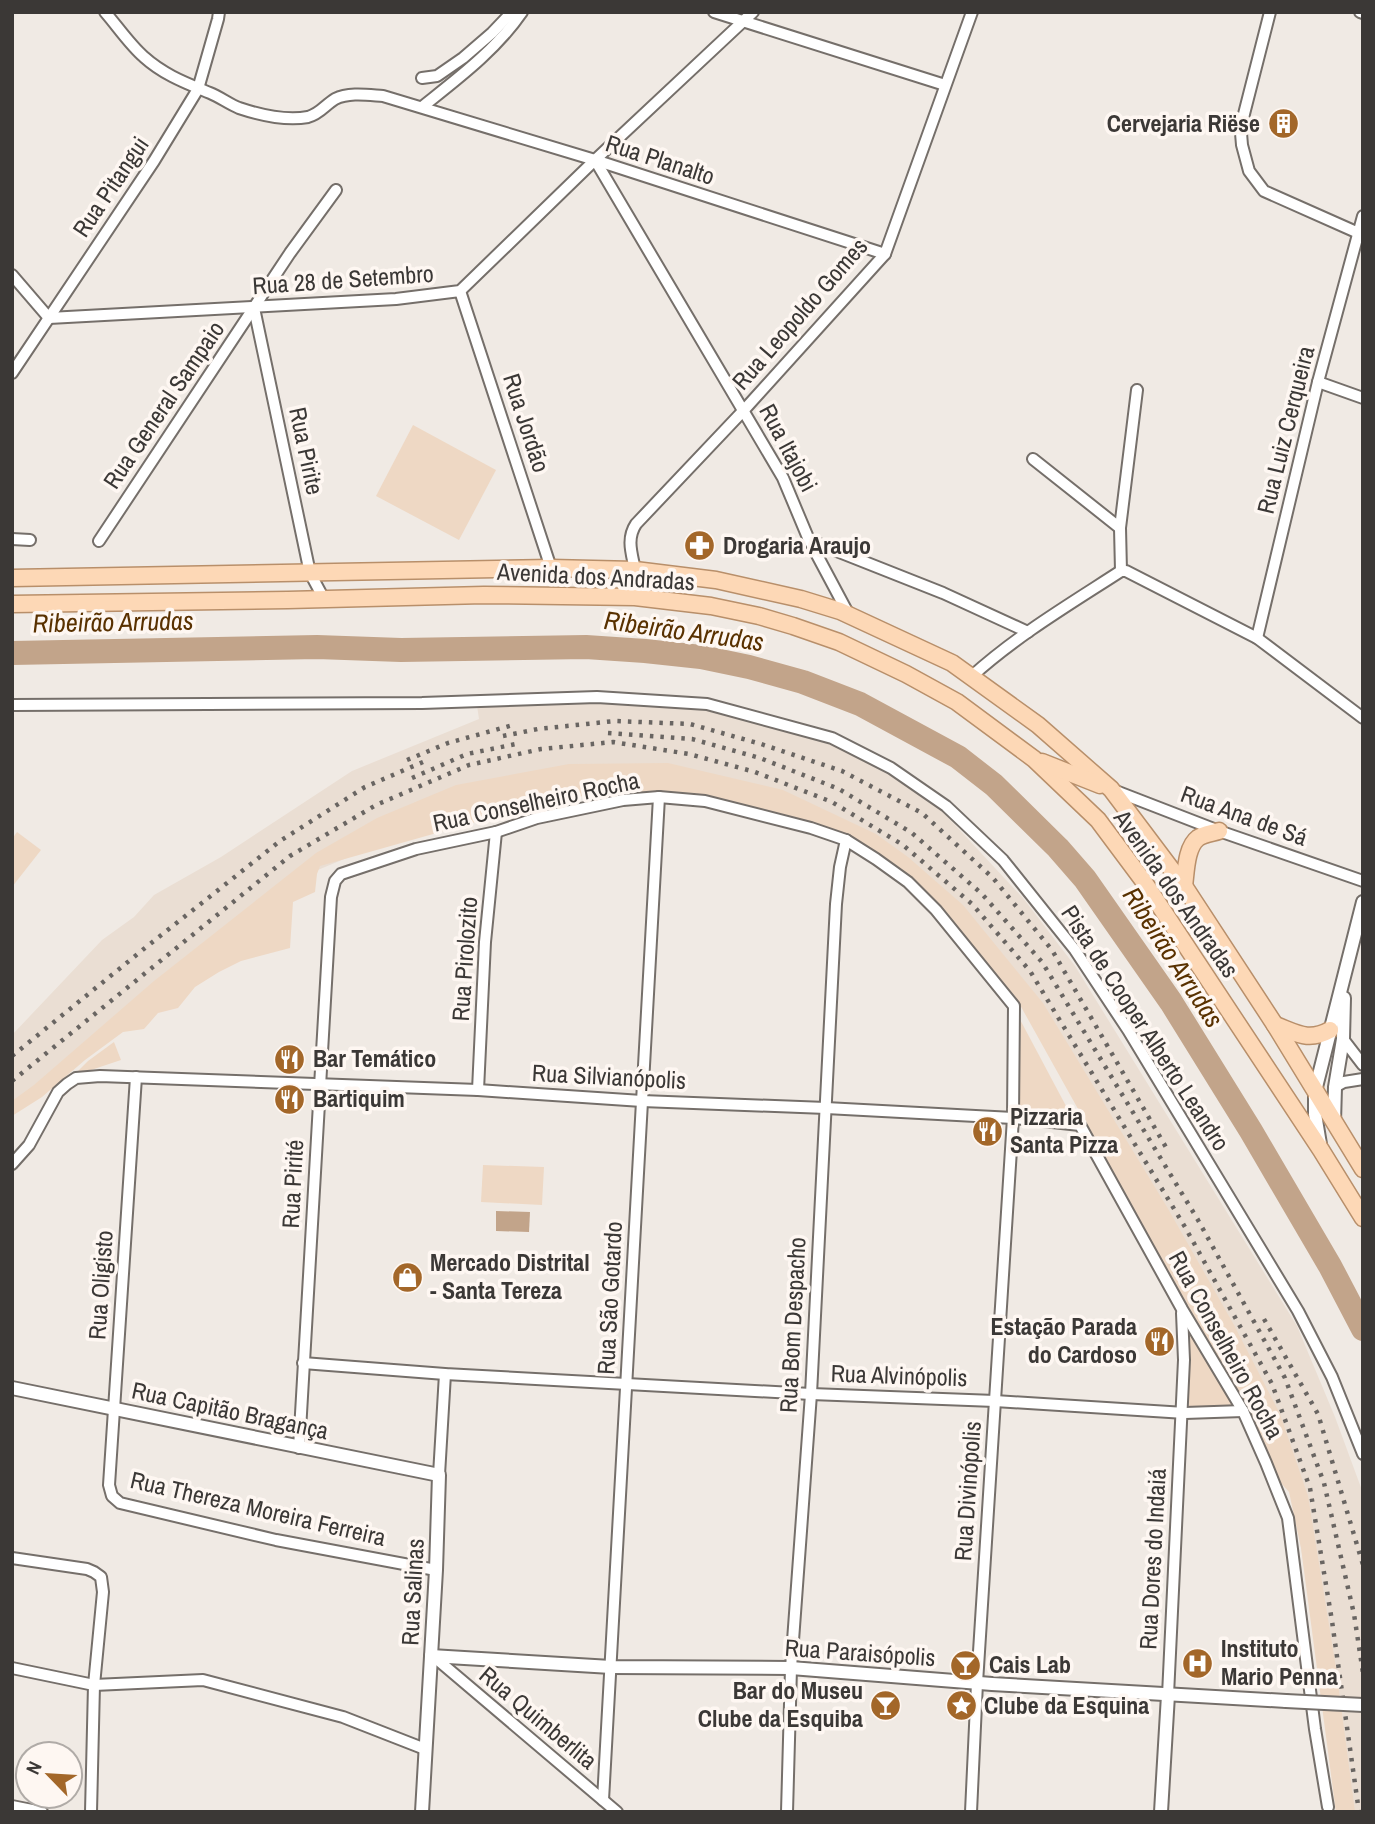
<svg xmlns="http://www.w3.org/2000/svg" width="1375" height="1824" font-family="'Archivo Narrow',sans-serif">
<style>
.built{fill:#eaded3}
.green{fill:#eed8c4}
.water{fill:#c2a48a}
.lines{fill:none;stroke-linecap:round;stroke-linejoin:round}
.river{stroke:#c2a48a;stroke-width:24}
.minor-casing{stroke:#756f6a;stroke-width:14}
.tertiary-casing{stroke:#756f6a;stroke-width:16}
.primary-casing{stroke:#b88f6a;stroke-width:19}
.minor{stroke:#fff;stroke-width:10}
.tertiary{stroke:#fff;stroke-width:12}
.primary{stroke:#fdd8b6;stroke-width:16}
.rail{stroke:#696562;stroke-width:4.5;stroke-dasharray:3.5 7;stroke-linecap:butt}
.tertiary-bridge-casing{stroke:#756f6a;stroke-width:16;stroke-linecap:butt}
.tertiary-bridge{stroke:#fff;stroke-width:12}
.labels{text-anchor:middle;stroke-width:7;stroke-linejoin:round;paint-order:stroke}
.poi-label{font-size:24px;font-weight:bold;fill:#3b3836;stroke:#fef7f2;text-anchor:start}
.street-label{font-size:24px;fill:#3b3836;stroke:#fef7f2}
.water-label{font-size:26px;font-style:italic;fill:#593100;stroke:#fef7f2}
</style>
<rect width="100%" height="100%" fill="#f0eae4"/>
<!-- built -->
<path class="built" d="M 476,699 L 688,704 L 813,732 L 878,766 L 942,811 L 1023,898 L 1075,966 L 1297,1326 L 1335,1417 L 1363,1493 L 1363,1812 L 1336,1812 L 1317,1651 L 1292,1489 L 1086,1087 L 935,893 L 795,810 L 580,785 L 368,849 L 313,872 L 224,956 L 168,1000 L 12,1109 L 12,1035 L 102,940 L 134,917 L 154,895 L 221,857 L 352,771 L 479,719 Z"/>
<!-- green -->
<g class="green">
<path d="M 413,425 L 496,470 L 459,540 L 376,496 Z"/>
<path d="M 668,763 L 783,790 L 876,834 L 908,857 L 963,905 L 1043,1003 L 1167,1207 L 1234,1325 L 1280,1414 L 1308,1496 L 1336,1668 L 1355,1812 L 1336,1812 L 1301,1548 L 1289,1492 L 1281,1483 L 1246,1410 L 1015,996 L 953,924 L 847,838 L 666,793 L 592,794 L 518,810 L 320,866 L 317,874 L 315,892 L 293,902 L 290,948 L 241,961 L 219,972 L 195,987 L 178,1008 L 158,1013 L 144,1029 L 123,1032 L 85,1060 L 42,1097 L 12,1116 L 12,1101 L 34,1085 L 154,981 L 316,853 L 377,818 L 456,785 L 569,764 Z"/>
<path d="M 17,832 L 41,850 L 12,887 L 12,839 Z"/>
<path d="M 1016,1012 L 1074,1121 L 1015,1115 Z"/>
<path d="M 114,1042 L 121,1060 L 85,1072 L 77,1072 L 88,1061 Z"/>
<path d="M 483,1165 L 544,1167 L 542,1205 L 481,1202 Z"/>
<path d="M 1186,1321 L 1235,1408 L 1189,1409 Z"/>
</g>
<!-- water -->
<path class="water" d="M 496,1211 L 530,1212 L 529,1232 L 496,1231 Z"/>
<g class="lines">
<!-- river -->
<path class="river" d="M 12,653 L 317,647 L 401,650 L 586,647 L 645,651 L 701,657 L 749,667 L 803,682 L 860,704 L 958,757 L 994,785 L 1058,848 L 1085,879 L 1171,1002 L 1251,1131 L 1330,1266 L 1363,1329"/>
<defs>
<g id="minor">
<path d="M 105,12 C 118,27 130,45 144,57 C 164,75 186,83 210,93 C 220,97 229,104 239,108 C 260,115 286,121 308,117 C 320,114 325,105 335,99 C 349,92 368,95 383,96 L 595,160 L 885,254"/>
<path d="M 714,12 L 945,85"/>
<path d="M 1270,12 L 1244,114 L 1241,133 L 1242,145 L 1249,171 L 1264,191 L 1363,235"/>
<path d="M 1360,12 L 1363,13"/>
<path d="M 422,78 L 437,76 L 463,58 L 492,33 L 512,12"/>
<path d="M 422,107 C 457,79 496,50 522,12"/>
<path d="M 595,160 L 783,478 L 809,540 L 849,615"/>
<path d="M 12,275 L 49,318"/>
<path d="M 460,291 L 551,568"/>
<path d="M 254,308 L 310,573 L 324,599"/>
<path d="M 49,318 L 396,299 L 460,291 L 595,160 L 753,12"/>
<path d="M 12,373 L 154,161 L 198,89 L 218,19 L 219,12"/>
<path d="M 1318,382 L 1363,398"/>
<path d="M 1033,459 L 1120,528"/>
<path d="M 12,539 L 30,540"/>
<path d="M 809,540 L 943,593 L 1028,632"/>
<path d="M 99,541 L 290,253 L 336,190"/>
<path d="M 635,570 C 632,554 626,539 636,524 L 744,410 L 885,254 L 972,12"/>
<path d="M 1121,571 L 1126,571 L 1257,638 L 1363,718"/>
<path d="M 1121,571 L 1120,528 L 1137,390"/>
<path d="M 1257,638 L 1318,382 L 1363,216"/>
<path d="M 971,677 C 1016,636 1070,604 1121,571"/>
<path d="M 12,705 L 422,703 L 597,697 L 707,704 L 832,738 L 891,768 L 946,806 L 1003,860 L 1075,950 L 1128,1030 L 1298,1311 L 1332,1377 L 1363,1454"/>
<path d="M 1113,790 L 1219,831 L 1363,881"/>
<path d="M 1343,1039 L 1363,1065"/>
<path d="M 136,1077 L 109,1485 L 112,1496 L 120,1503 L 276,1540 L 436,1570"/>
<path d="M 1335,1087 L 1344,1082 L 1363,1079"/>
<path d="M 478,1090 L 485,942 L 496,832"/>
<path d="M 12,1164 L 29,1145 L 58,1092 L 67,1084 L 76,1078 L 100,1076 L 478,1090 L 642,1101 L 826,1108 L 1013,1118 L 1080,1125 L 1182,1309 L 1243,1411 L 1266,1463 L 1288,1518 L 1315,1729 L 1328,1807"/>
<path d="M 303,1363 L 445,1374 L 811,1394 L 995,1401 L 1185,1413 L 1243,1411"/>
<path d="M 299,1448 L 331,897 L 335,881 L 341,874 L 416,849 L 496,832 L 537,818 L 623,800 L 659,797 L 705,801 L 811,828 L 846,840 L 876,859 L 908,882 L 936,910 L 1014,1006 L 1013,1118 L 977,1683 L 971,1812"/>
<path d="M 439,1475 L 445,1374"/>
<path d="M 12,1558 L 87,1569 L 94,1572 L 101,1577 L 103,1592 L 94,1685 L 91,1812"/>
<path d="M 433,1656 L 617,1812"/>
<path d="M 12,1668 L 94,1685 L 203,1680 L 343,1717 L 425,1749"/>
<path d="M 1168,1695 L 1184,1360 L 1182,1313"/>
<path d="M 603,1800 L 659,797"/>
<path d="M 12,1806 L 42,1812"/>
<path d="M 787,1812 L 791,1668 L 811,1394 L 836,904 L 840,867 L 846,840"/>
</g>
<g id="tertiary">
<path d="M 1334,1122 L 1335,1087 L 1343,1039 L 1344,998"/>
<path d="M 1320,1144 L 1315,1114 L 1315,1091 L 1363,902"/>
<path d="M 12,1388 L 439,1475 L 436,1570 L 422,1812"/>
<path d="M 431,1656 L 611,1667 L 791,1668 L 992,1684 L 1286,1701"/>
<path d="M 1161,1812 L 1168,1695"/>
</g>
<g id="primary">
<path d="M 12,578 L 551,568 L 635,570 L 716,580 L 801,599 L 840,611 L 952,663 L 1038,725 L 1111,789 L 1184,886 L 1275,1025 L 1363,1169"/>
<path d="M 12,604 L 288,600 L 484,595 L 635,597 L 711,606 L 759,616 L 793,626 L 839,642 L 906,674 L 957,702 L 1034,759 L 1098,820 L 1142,879 L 1321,1150 L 1363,1218"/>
<path d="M 1042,762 L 1100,785"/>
<path d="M 1184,886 C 1186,872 1186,847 1198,838 C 1203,834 1213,833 1219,831"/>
<path d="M 1275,1025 C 1297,1033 1308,1042 1330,1030"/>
</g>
</defs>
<!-- minor casing -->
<use href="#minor" class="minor-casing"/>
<!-- tertiary casing -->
<use href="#tertiary" class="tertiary-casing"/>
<!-- primary casing -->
<use href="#primary" class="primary-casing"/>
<!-- minor -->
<use href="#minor" class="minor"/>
<!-- tertiary -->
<use href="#tertiary" class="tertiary"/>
<!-- primary -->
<use href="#primary" class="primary"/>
<!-- rail -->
<g class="rail">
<path d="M 608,733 L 692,739 L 760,758 L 839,789 L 912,833 L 982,894 L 1042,962 L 1198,1220 L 1285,1378 L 1324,1483 L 1354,1614 L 1363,1673"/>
<path d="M 503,736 L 538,729 L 615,721 L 690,724 L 761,744 L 842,771 L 922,813 L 993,878 L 1052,950 L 1167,1149"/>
<path d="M 407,760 L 448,743 L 513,725"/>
<path d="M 412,778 L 467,754 L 521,743"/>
<path d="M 12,1056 L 145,948 L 280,841 L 365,787 L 423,762"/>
<path d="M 12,1081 L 290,856 L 376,805 L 469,765 L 541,749 L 613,742 L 689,754 L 755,772 L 832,802 L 903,845 L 972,904 L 1030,971 L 1185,1227 L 1272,1384 L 1310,1488 L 1332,1621 L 1359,1812"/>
<path d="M 1264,1319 L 1318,1414 L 1363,1565"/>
</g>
<defs>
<path id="tertiary-bridge" d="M 1286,1701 L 1363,1705"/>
</defs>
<!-- tertiary-bridge casing -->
<use href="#tertiary-bridge" class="tertiary-bridge-casing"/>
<!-- tertiary-bridge -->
<use href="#tertiary-bridge" class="tertiary-bridge"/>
</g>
<!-- icons -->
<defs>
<symbol id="building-disc" viewBox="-11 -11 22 22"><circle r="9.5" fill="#a36729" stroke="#fef7f2"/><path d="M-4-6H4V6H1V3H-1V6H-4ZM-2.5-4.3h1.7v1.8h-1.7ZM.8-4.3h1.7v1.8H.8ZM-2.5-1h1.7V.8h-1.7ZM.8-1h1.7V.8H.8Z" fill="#fff"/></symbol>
<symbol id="pharmacy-disc" viewBox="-11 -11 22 22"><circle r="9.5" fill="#a36729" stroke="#fef7f2"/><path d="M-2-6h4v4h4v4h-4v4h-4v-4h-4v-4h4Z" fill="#fff"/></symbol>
<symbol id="restaurant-disc" viewBox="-11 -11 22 22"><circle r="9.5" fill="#a36729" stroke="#fef7f2"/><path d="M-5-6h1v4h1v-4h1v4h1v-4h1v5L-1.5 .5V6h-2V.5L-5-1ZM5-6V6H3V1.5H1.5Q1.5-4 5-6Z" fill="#fff"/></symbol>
<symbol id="shop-disc" viewBox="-11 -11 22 22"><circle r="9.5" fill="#a36729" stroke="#fef7f2"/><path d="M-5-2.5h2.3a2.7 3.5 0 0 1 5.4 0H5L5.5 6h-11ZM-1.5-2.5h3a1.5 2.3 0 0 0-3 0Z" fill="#fff"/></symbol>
<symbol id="hospital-disc" viewBox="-11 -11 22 22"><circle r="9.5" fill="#a36729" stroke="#fef7f2"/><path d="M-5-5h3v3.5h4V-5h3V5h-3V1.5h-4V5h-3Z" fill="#fff"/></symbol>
<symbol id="bar-disc" viewBox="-11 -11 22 22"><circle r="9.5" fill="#a36729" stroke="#fef7f2"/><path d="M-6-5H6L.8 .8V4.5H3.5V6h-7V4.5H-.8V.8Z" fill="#fff"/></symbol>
<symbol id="sight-disc" viewBox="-11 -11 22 22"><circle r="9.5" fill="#a36729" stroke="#fef7f2"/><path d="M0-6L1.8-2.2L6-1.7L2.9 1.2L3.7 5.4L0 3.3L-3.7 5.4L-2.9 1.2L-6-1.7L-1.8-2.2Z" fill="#fff"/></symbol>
</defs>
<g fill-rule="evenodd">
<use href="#building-disc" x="1266" y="106" width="35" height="35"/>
<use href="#pharmacy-disc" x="682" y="528" width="35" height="35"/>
<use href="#restaurant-disc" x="272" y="1042" width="35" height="35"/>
<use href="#restaurant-disc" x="272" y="1082" width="35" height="35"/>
<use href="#restaurant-disc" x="970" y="1114" width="35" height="35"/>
<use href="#shop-disc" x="390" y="1260" width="35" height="35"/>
<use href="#restaurant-disc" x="1142" y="1324" width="35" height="35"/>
<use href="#hospital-disc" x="1180" y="1646" width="35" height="35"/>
<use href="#bar-disc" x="948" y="1648" width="35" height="35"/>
<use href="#bar-disc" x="868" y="1688" width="35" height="35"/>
<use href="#sight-disc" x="944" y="1688" width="35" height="35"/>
</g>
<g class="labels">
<!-- poi labels -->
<g class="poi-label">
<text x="1260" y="132" text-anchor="end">Cervejaria Riëse</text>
<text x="723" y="554">Drogaria Araujo</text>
<text x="313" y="1067">Bar Temático</text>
<text x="313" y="1107">Bartiquim</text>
<text x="1010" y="1125">Pizzaria<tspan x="1010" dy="28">Santa Pizza</tspan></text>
<text x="430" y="1271">Mercado Distrital<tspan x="430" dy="28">- Santa Tereza</tspan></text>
<text x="1137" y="1335" text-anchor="end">Estação Parada<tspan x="1137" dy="28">do Cardoso</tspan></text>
<text x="1221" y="1657">Instituto<tspan x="1221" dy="28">Mario Penna</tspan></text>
<text x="989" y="1673">Cais Lab</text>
<text x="863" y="1699" text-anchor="end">Bar do Museu<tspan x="863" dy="28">Clube da Esquiba</tspan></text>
<text x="984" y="1714">Clube da Esquina</text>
</g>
<!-- street labels -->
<g class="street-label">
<text transform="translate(660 160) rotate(18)" y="8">Rua Planalto</text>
<text transform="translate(111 187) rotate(-56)" y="8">Rua Pitangui</text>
<text transform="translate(343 280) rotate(-4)" y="8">Rua 28 de Setembro</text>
<text transform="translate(800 314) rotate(-49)" y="8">Rua Leopoldo Gomes</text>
<text transform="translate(164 405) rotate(-56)" y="8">Rua General Sampaio</text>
<text transform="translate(526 423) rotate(72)" y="8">Rua Jordão</text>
<text transform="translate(1286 430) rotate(-76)" y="8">Rua Luiz Cerqueira</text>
<text transform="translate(788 448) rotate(62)" y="8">Rua Itajobi</text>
<text transform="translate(306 451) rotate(78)" y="8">Rua Pirite</text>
<text transform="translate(596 577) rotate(3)" y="8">Avenida dos Andradas</text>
<text transform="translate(536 802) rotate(-12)" y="8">Rua Conselheiro Rocha</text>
<text transform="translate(1244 816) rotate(20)" y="8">Rua Ana de Sá</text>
<text transform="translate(1176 894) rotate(55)" y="8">Avenida dos Andradas</text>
<text transform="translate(465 959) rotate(-86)" y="8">Rua Pirolozito</text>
<text transform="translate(1145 1028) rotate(57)" y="8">Pista de Cooper Alberto Leandro</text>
<text transform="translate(609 1077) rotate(3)" y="8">Rua Silvianópolis</text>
<text transform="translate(293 1184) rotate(-87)" y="8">Rua Pirité</text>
<text transform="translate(101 1285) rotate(-86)" y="8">Rua Oligisto</text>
<text transform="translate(610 1298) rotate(-87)" y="8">Rua São Gotardo</text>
<text transform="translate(793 1325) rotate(-87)" y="8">Rua Bom Despacho</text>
<text transform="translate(1226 1345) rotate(61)" y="8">Rua Conselheiro Rocha</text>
<text transform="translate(899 1376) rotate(2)" y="8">Rua Alvinópolis</text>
<text transform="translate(230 1411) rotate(12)" y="8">Rua Capitão Bragança</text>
<text transform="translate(968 1491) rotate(-86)" y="8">Rua Divinópolis</text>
<text transform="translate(258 1509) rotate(13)" y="8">Rua Thereza Moreira Ferreira</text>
<text transform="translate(1153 1559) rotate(-87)" y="8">Rua Dores do Indaiá</text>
<text transform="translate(413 1592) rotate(-87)" y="8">Rua Salinas</text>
<text transform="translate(860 1653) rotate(4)" y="8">Rua Paraisópolis</text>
<text transform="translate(538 1718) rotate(40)" y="8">Rua Quimberlita</text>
</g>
<!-- water labels -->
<g class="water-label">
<text transform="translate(113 622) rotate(-1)" y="9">Ribeirão Arrudas</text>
<text transform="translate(684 631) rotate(8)" y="9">Ribeirão Arrudas</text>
<text transform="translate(1173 957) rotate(57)" y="9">Ribeirão Arrudas</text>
</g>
</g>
<!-- border -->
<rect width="1375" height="1824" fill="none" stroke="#3b3836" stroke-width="28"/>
<!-- north arrow -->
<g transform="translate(49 1775) rotate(295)"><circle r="33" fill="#fef7f2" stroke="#b0aba7" stroke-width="2"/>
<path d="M0-5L12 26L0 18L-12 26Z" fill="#a36729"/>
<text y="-10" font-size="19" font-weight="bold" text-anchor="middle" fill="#3b3836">N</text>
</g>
</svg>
